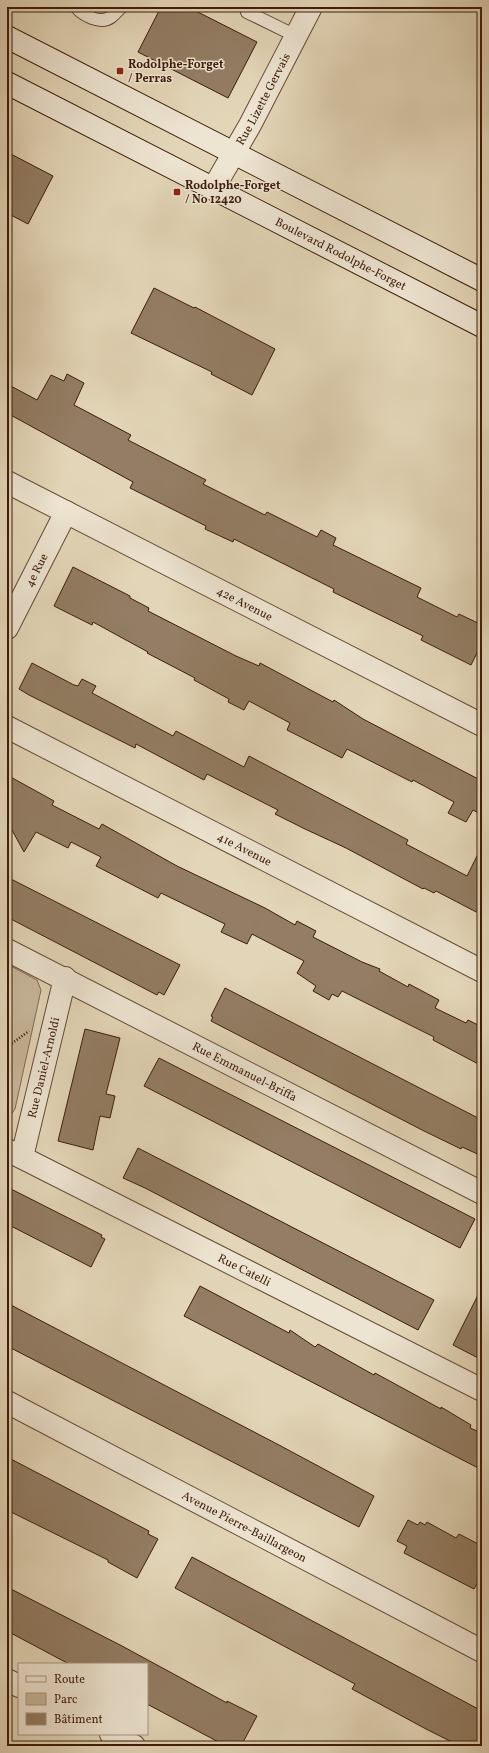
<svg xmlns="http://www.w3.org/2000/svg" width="489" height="1753" font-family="Vollkorn,serif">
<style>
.green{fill:#c7b69a;stroke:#826952}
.building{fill:#937d64;stroke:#3d1c0a}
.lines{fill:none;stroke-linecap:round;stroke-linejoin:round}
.lane-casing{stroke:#664a36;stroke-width:14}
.street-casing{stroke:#664a36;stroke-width:24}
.secondary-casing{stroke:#3d1c0a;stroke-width:24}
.path{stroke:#3d1c0a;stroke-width:2.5;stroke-dasharray:1 2;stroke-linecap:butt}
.lane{stroke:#ede4d1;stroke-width:12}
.street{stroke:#ede4d1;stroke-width:22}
.secondary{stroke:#ede4d1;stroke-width:22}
.poi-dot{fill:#8f2418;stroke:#ede4d1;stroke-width:1.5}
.labels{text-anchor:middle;stroke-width:3;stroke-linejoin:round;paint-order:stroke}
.poi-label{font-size:12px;font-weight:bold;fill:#3d1c0a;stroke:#ede4d1;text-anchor:start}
.street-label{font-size:12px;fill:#3d1c0a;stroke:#ede4d1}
</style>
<rect width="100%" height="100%" fill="#e3d6b8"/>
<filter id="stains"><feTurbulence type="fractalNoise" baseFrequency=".005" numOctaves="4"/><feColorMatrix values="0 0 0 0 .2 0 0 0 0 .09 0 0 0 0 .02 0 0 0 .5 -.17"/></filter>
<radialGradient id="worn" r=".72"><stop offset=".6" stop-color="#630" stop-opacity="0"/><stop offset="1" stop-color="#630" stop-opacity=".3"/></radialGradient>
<!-- green -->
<path class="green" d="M 7,964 L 37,980 L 41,990 L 15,1109 L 7,1120 Z"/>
<!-- building -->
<g class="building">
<path d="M 161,7 L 188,7 L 257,42 L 228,98 L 138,52 Z"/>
<path d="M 7,152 L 53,176 L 28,224 L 7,213 Z"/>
<path d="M 154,288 L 194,308 L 195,307 L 275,349 L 252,395 L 211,374 L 212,372 L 131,333 Z"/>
<path d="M 67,374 L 84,383 L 74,405 L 131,435 L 128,440 L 206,480 L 203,484 L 265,515 L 267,512 L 317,537 L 321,530 L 336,538 L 333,545 L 421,588 L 417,597 L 457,617 L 459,614 L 482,625 L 482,643 L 471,665 L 421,640 L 423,636 L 333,592 L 334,589 L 234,539 L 233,542 L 205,529 L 206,526 L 130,488 L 133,482 L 7,413 L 7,384 L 37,400 L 51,375 L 64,381 Z"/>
<path d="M 73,567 L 130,596 L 130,598 L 149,608 L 148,611 L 236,656 L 259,666 L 260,663 L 333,702 L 334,700 L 363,719 L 482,781 L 482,815 L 473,810 L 466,822 L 448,813 L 454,802 L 413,780 L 412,782 L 347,749 L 342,758 L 287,730 L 290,723 L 249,701 L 244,710 L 228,702 L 229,699 L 194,680 L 195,678 L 147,653 L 148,652 L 93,622 L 92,625 L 54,606 Z"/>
<path d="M 32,663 L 74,685 L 78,686 L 82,679 L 96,686 L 92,693 L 173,736 L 176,731 L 244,767 L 249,756 L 408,840 L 406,844 L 467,876 L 482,846 L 482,915 L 436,891 L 434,893 L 424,888 L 423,889 L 346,848 L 305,829 L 275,814 L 278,810 L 207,774 L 204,780 L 136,744 L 135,748 L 29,695 L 19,689 Z"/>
<path d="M 7,775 L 54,801 L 52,805 L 99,829 L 102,824 L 177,866 L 265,908 L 295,925 L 297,921 L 316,931 L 313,937 L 362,962 L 380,969 L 379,971 L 408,987 L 409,984 L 439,1000 L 435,1008 L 466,1023 L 468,1020 L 482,1027 L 482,1066 L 433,1040 L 434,1037 L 342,991 L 338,997 L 332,994 L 329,1000 L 313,991 L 316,986 L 297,973 L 304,961 L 252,934 L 247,944 L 221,932 L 225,924 L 161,893 L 158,898 L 96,866 L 101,857 L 71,842 L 68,848 L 36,832 L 24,852 L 7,821 Z"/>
<path d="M 7,877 L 180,965 L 164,995 L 159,992 L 157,995 L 7,917 Z"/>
<path d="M 225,988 L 482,1120 L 482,1156 L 462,1147 L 461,1149 L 424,1131 L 211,1021 L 213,1017 L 211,1016 Z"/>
<path d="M 85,1029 L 120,1038 L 106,1094 L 115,1096 L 110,1118 L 100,1116 L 93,1150 L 58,1141 Z"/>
<path d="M 159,1058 L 475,1219 L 460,1248 L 144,1086 Z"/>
<path d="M 138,1148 L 434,1300 L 418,1330 L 145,1188 L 123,1178 Z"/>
<path d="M 7,1187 L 102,1235 L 101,1237 L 105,1239 L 91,1267 L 7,1224 Z"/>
<path d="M 200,1286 L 289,1333 L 290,1330 L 315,1347 L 318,1344 L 374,1375 L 375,1373 L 441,1409 L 441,1407 L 471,1425 L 470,1428 L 482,1433 L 482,1470 L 184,1316 Z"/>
<path d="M 482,1287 L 482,1360 L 453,1345 Z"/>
<path d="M 7,1303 L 279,1445 L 374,1496 L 359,1527 L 7,1346 Z"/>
<path d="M 7,1457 L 149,1531 L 148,1534 L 158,1539 L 137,1578 L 108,1562 L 108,1560 L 7,1510 Z"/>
<path d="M 408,1520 L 418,1525 L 420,1522 L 425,1525 L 427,1522 L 456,1538 L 459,1534 L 482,1546 L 482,1575 L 474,1589 L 404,1553 L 407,1546 L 397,1541 Z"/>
<path d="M 192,1557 L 482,1711 L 482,1746 L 460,1746 L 426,1729 L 352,1689 L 355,1684 L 175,1588 Z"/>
<path d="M 7,1587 L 122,1646 L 227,1703 L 227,1701 L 257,1716 L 241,1746 L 226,1746 L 147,1704 L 147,1664 L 69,1664 L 7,1631 Z"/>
</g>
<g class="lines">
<defs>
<g id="lane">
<path d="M 76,7 C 83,15 100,25 111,17 C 115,14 118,10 121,7"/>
<path d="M 247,12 L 296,36"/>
</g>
<g id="street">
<path id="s1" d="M 213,189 L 250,125 L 311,7"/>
<path id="s2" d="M 7,482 L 482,725"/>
<path id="s3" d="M 7,628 L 66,512"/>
<path id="s4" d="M 7,727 L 482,971"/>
<path id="s5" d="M 7,950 L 482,1193"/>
<path id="s6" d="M 7,1150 L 482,1390"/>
<path id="s7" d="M 22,1157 L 65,978"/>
<path id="s8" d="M 7,1402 L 482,1651"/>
<path d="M 7,1680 L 19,1686"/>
<path d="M 111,1734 L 134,1746"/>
</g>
<g id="secondary">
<path d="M 7,37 L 482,280"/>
<path id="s9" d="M 7,83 L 482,326"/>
</g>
</defs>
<!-- lane casing -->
<use href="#lane" class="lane-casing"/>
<!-- street casing -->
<use href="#street" class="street-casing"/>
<!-- secondary casing -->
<use href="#secondary" class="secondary-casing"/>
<!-- path -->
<path class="path" d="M 7,1047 L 29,1031"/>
<!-- lane -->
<use href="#lane" class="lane"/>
<!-- street -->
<use href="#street" class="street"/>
<!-- secondary -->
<use href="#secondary" class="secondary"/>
</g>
<!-- markers -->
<g class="poi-dot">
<rect x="116" y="67" width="8" height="8" rx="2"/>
<rect x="173" y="188" width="8" height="8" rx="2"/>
</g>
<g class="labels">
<!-- poi labels -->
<g class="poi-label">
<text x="128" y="68">Rodolphe-Forget<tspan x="128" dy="14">/ Perras</tspan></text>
<text x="185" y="189">Rodolphe-Forget<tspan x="185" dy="14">/ No 12420</tspan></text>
</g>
<!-- street labels -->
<g class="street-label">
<text dy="4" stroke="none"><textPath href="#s1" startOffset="103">Rue Lizette Gervais</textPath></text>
<text dy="4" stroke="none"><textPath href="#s9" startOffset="375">Boulevard Rodolphe-Forget</textPath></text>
<text dy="4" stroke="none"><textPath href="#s3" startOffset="65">4e Rue</textPath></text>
<text dy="4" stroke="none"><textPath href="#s2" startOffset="267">42e Avenue</textPath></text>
<text dy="4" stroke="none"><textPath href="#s4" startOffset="267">41e Avenue</textPath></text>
<text dy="4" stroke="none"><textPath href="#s7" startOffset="92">Rue Daniel-Arnoldi</textPath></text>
<text dy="4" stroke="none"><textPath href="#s5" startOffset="267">Rue Emmanuel-Briffa</textPath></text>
<text dy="4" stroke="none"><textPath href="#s6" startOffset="266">Rue Catelli</textPath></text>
<text dy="4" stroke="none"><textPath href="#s8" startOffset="268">Avenue Pierre-Baillargeon</textPath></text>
</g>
</g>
<!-- margin -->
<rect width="489" height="1753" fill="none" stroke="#e3d6b8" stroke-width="24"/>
<rect x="8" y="8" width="473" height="1737" fill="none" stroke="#3d1c0a" stroke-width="2"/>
<rect x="12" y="12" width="465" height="1729" fill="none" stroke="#3d1c0a"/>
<!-- legend -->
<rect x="18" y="1663" width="130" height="72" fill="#ede4d1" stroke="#a79481"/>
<rect x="26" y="1676" width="20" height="6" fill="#ede4d1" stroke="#a79481"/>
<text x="54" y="1683" font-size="12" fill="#3d1c0a">Route</text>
<rect x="26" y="1693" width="20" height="12" fill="#c7b69a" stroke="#a79481"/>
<text x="54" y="1703" font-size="12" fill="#3d1c0a">Parc</text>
<rect x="26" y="1713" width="20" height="12" fill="#937d64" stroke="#a79481"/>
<text x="54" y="1723" font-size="12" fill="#3d1c0a">Bâtiment</text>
<rect width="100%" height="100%" filter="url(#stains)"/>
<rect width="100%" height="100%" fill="url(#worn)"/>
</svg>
